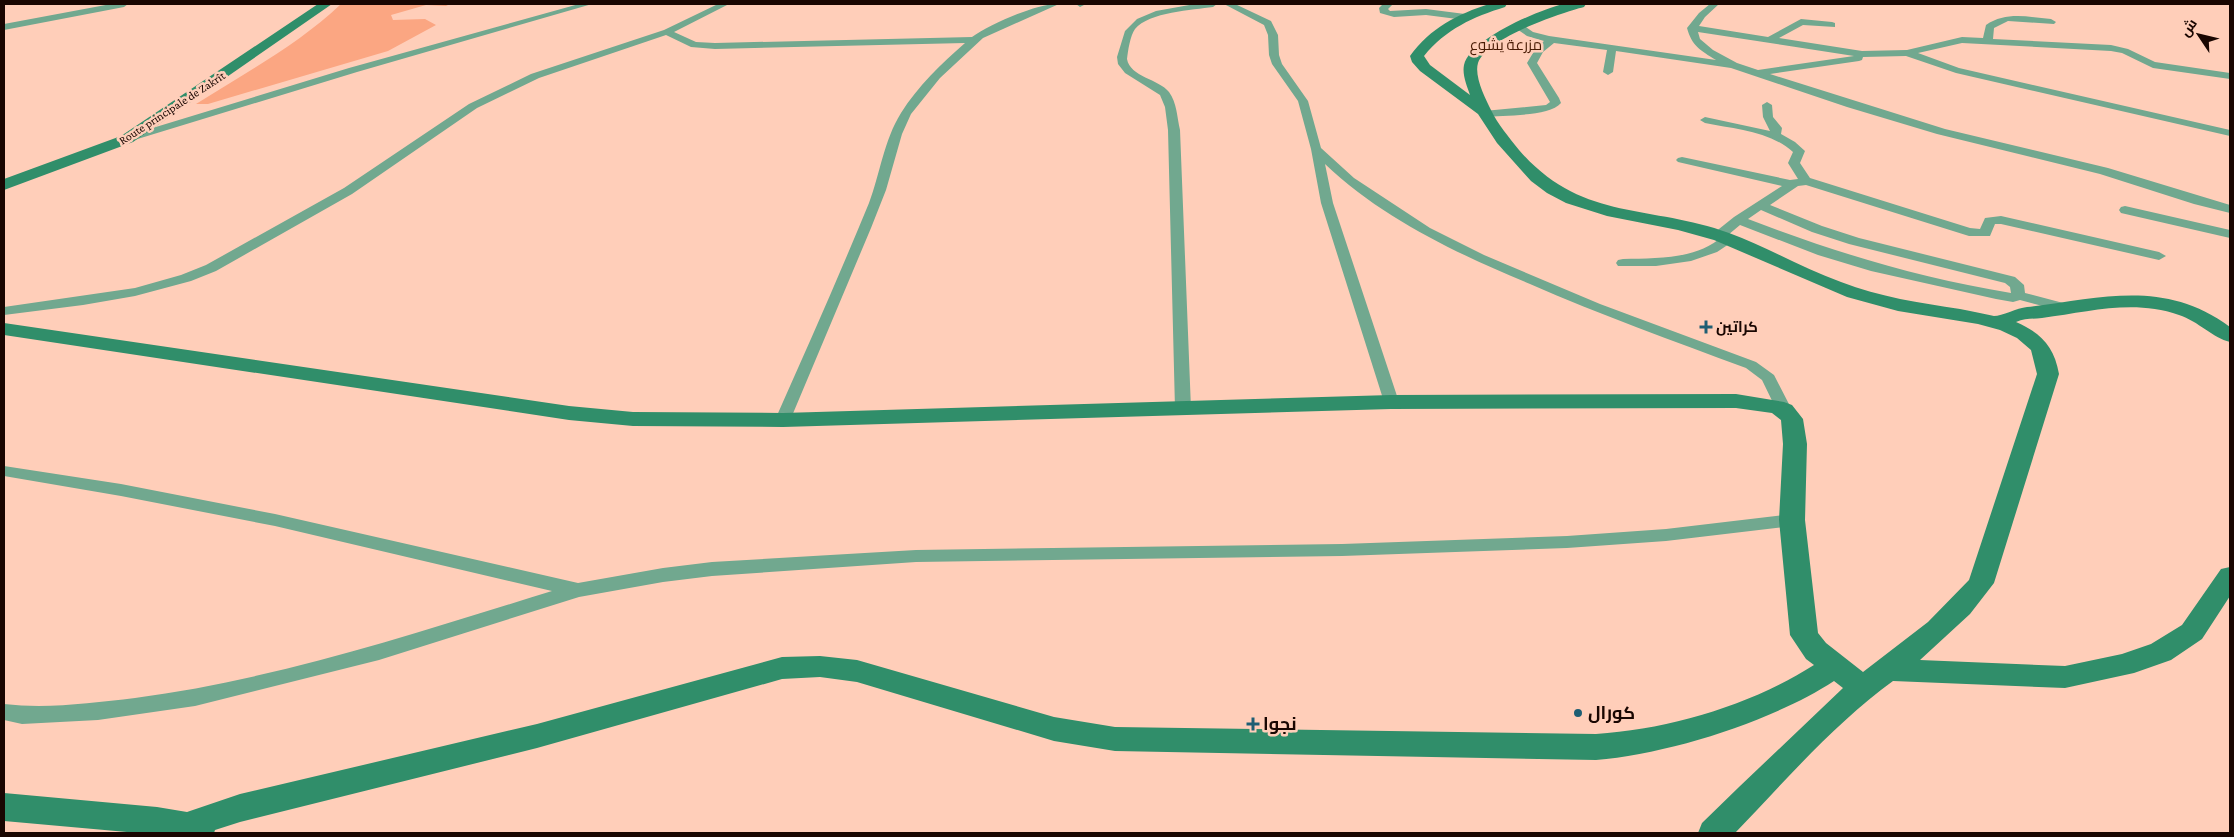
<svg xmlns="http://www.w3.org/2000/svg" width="2234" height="837" font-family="'Crimson Pro',Cairo,serif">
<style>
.green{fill:#fba682}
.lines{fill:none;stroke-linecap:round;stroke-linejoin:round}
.street{fill:#71a88f;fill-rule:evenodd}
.secondary{fill:#308e6a;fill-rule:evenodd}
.poi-dot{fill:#1e5e73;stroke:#ffceb9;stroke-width:2}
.labels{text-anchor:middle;stroke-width:5;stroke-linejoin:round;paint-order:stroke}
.far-street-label{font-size:12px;fill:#190601;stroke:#ffceb9}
.far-quarter-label{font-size:15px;fill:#491b04;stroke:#ffceb9}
.poi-label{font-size:15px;font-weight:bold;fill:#190601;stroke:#ffceb9;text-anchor:start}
.near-poi-label{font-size:18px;font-weight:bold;fill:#190601;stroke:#ffceb9;text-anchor:start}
</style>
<rect width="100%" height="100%" fill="#ffceb9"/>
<!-- green -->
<path class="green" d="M 341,4 L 450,4 L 446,6 L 426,5 L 391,15 L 393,20 L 425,19 L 436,25 L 388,51 L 208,104 L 196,104 C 246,72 298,45 341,4 Z"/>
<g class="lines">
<!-- street -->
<g class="street">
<path d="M 111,4 L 128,4 L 124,7 L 4,30 L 4,24 Z"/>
<path d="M 579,4 L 592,4 L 357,72 L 131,141 L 127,142 L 121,139 L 123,137 L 349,68 Z"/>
<path d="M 718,4 L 729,4 L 674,32 L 696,42 L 715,43 L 972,37 C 991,24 1037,3 1059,4 L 983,38 L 940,78 L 911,114 L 902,134 L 886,190 L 871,228 L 789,423 L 777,423 L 775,420 C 807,348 839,276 869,203 C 880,174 884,140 901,113 C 918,86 941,64 965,43 L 715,49 L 691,47 L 666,35 L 539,78 L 477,108 L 352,194 L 216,271 L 191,281 L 135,296 L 83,305 L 4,315 L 4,307 L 135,288 L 181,275 L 206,265 L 344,188 L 469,104 L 531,74 L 664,30 Z"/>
<path d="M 1076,4 L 1086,4 L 1080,7 Z"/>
<path d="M 1195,4 L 1217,4 L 1213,7 C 1193,10 1149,12 1135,29 C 1130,36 1128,51 1127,59 C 1130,77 1159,79 1169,92 C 1177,103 1177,117 1180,130 L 1191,409 L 1189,412 L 1177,412 L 1175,409 L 1168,130 L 1165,107 L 1160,95 L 1125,73 L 1118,64 L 1117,57 L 1125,31 L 1137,19 L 1156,11 Z"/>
<path d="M 1224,4 L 1235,4 L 1271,21 L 1278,35 L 1279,55 L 1282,64 L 1308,101 L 1321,148 L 1354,178 L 1430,228 L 1484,255 L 1600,304 L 1756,362 L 1774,375 L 1792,410 L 1790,413 L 1778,413 L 1762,380 L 1746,368 C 1673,341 1601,315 1530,284 C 1456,253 1383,219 1325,164 L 1333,203 L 1399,402 L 1397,405 L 1385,405 L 1321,203 L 1311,149 L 1298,101 L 1272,64 L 1269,55 L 1268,35 L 1264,25 Z"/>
<path d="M 1383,4 L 1393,4 L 1388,9 L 1390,11 L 1426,9 L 1465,14 L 1470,17 L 1465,20 L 1426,15 L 1394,17 L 1380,13 L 1379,8 Z"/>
<path d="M 1710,4 L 1719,4 L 1705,17 L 1699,26 L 1768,37 L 1801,19 L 1832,22 L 1835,23 L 1835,27 L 1803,25 L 1779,38 L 1862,51 L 1907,50 L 1962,37 L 1983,38 L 1986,25 C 2006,11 2028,17 2051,19 L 2056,22 L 2054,24 L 2008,21 L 1994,28 L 1993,39 L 2111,45 L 2128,49 L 2155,62 L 2230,73 L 2230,79 L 2153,68 L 2122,53 L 2111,51 L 1962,43 L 1918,53 L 1959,68 L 2230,130 L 2230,136 L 1956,73 L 1906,56 L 1863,57 L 1862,60 L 1859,61 L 1770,74 L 1945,129 L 2108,168 L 2230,205 L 2230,213 L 2194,204 L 2100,174 L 1937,134 L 1847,107 L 1731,68 L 1616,51 L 1613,72 L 1608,75 L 1603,72 L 1607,50 L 1554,43 L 1543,52 L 1537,63 L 1559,98 L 1561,103 C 1549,117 1503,115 1484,117 L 1479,114 L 1484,111 L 1546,105 L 1550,102 L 1527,63 L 1536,48 L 1544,41 L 1527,36 L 1514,27 L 1514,23 L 1520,23 L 1533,32 L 1549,36 L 1716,60 C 1700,50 1692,46 1687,28 L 1699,13 ZM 1698,32 L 1854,56 L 1758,70 L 1737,63 L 1713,50 L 1700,39 Z"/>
<path d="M 1767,102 L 1772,105 L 1773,117 L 1782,128 L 1781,134 L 1795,142 L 1805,151 L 1800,163 L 1810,178 L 1970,228 L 1980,229 L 1985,218 L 2001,216 L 2159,252 L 2166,256 L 2159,260 L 2001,224 L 1995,224 L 1990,236 L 1969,236 L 1806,185 L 1798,186 L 1770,205 L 1822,226 L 1859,238 L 2015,277 L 2024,285 L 2025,293 L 2067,304 L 2069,307 L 2062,311 L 2020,300 L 2013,302 L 1996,299 L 1871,271 L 1818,255 L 1740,225 L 1728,235 L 1734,239 L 1732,242 L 1717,252 L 1691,261 L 1656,266 L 1618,266 L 1616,263 L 1618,260 L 1623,259 C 1655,258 1691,260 1718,240 L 1712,236 L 1714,233 L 1734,217 L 1782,186 L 1678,162 L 1676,160 L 1678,158 L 1682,157 L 1790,180 L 1798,179 L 1788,163 L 1793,152 C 1770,131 1734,129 1705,123 L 1700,120 L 1705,117 L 1770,131 L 1763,117 L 1762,105 ZM 1761,210 L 1812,232 L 1849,244 L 2005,283 L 2010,287 L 2011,293 C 1919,278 1834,252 1748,219 Z"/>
<path d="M 2125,206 L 2230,230 L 2230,238 L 2121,213 L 2119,210 L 2121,207 Z"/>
<path d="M 4,466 L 121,484 L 275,514 L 578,583 L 663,568 L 712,562 L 916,550 L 1342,544 L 1567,536 L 1666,529 L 1792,514 L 1798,516 L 1801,520 L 1798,524 L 1792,526 L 1666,541 L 1567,548 L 1342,556 L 916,562 L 712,576 L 663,582 L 579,597 L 379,660 L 195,706 L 98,720 L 22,724 L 4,720 L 4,704 C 47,709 92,703 135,698 C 278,679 416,633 552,591 L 275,526 L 121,496 L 4,476 Z"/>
</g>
<!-- secondary -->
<g class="secondary">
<path d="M 318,4 L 332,4 L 133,142 L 4,190 L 4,179 L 121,136 Z"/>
<path d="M 1489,4 L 1507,4 L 1505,7 C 1473,17 1446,29 1424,56 L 1430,65 L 1470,95 C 1467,86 1462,75 1464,65 C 1470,39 1539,10 1563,4 C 1570,3 1579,4 1586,4 L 1584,7 C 1560,13 1487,38 1478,63 C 1474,76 1485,98 1491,110 C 1498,125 1509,137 1519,150 C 1581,222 1649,204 1729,233 C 1767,247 1803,268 1841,282 C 1880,297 1920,303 1960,309 C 1972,311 1983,314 1994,316 C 2002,316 2017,308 2027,307 C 2101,299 2163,278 2230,327 L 2230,342 C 2213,338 2198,321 2179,315 C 2133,299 2089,312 2042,318 C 2033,319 2025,318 2016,322 C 2041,333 2054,346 2059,374 L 1994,583 L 1970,614 L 1920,660 L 2065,666 L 2122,654 L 2151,644 L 2182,625 L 2221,569 L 2230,567 L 2230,596 L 2202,639 L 2171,660 L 2134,673 L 2065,688 L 1893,681 C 1834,724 1785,781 1735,833 L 1698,833 L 1702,823 L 1739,787 L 1843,688 L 1834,681 C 1773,721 1669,754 1596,760 L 1115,751 L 1054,741 L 857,682 L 820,677 L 782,679 L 537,748 L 240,822 L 215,830 L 214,833 L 138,833 L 4,821 L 4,793 L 157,807 L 187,812 L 240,794 L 537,724 L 782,657 L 820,656 L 857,660 L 1054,717 L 1115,727 L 1596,734 C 1670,729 1751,705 1814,665 L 1806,659 L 1790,635 L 1779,520 L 1783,444 L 1781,420 L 1772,413 L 1736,408 L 1391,409 L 783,427 L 633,426 L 569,420 L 4,335 L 4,323 L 569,406 L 633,412 L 783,413 L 1391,395 L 1736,394 L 1784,402 L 1792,405 L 1803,419 L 1807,444 L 1805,520 L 1818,633 L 1826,643 L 1863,672 L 1928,622 L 1969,580 L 2037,374 L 2031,350 L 2017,338 L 2000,330 L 1978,324 L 1898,311 L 1847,297 L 1714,240 L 1678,230 L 1607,216 L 1566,203 L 1547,193 L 1531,181 L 1497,143 L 1478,114 L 1420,71 L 1412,62 L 1410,56 C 1430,28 1458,14 1489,4 Z"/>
</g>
</g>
<!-- markers -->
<g class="poi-dot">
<path d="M1703.5 319.5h5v5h5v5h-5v5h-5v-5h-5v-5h5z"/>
<circle cx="1578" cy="713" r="5"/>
<path d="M1250.5 716.5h5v5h5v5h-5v5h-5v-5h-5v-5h5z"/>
</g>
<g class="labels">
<!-- far-street labels -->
<g class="far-street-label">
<text transform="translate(172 108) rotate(-33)" y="4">Route principale de Zakrît</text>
</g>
<!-- far-quarter labels -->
<g class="far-quarter-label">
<text x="1506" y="50">مزرعة يشوع</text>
</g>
<!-- poi labels -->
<g class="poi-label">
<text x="1716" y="332">كراتين</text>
</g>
<!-- near-poi labels -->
<g class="near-poi-label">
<text x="1588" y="719">كورال</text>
<text x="1263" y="730">نجوا</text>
</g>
</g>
<!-- border -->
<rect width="2234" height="837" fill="none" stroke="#190601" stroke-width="10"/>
<!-- north arrow -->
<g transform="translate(2199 35) rotate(305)" stroke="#ffceb9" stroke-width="4" paint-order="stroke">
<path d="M0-4L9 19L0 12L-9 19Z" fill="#190601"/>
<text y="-8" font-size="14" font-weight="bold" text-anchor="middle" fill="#190601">ش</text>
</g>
</svg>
